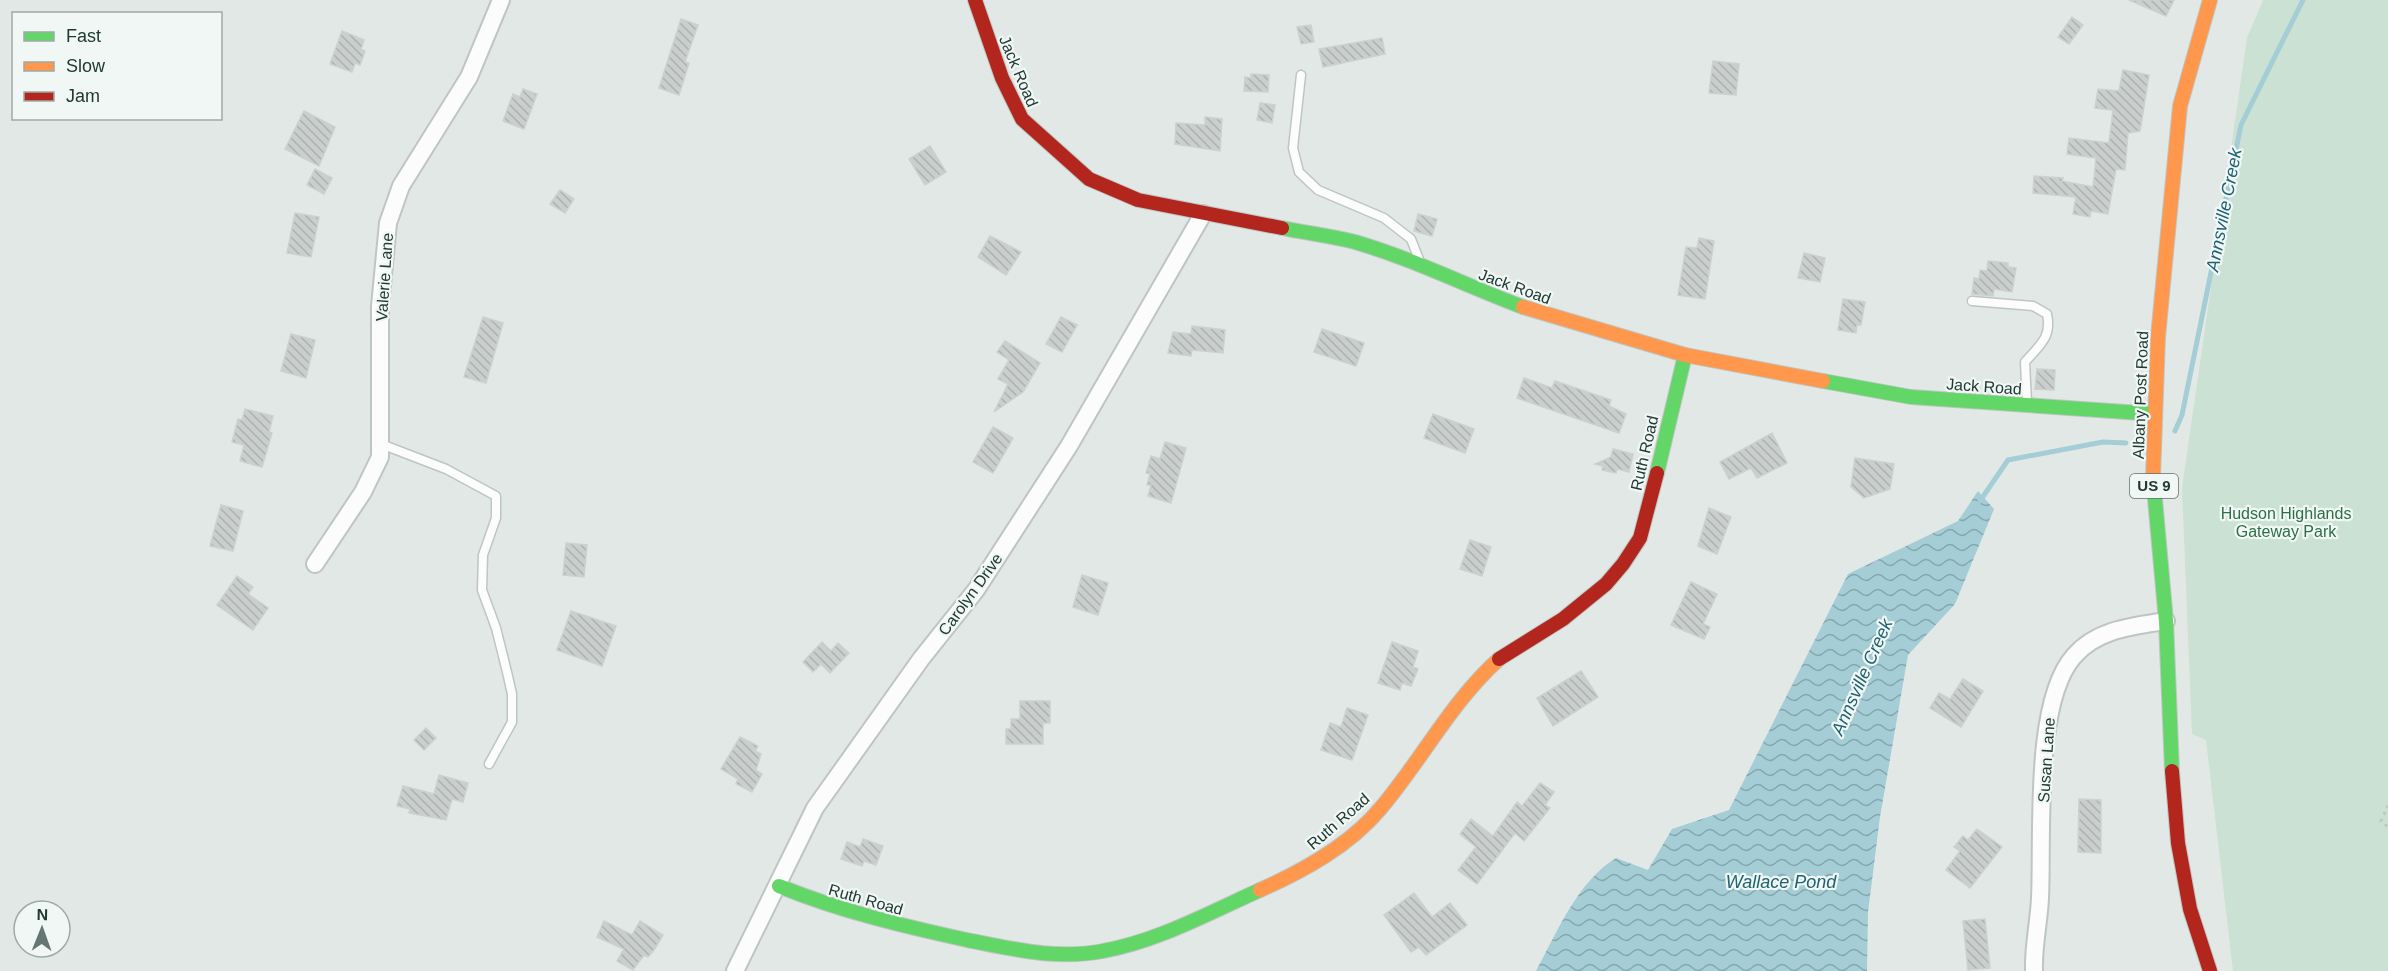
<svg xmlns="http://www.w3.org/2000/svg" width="2388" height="971" font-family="Helvetica,sans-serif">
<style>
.park{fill:#cbe1d3}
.water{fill:url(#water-waves)}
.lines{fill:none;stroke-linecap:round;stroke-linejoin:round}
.stream{stroke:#a4cdd5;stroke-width:5}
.building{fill:url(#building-back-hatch);stroke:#cbd1ce;stroke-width:1.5}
.lane-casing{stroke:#bfc5c2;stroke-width:11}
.street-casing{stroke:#bfc5c2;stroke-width:20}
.fast-casing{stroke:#bec6c3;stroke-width:16}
.slow-casing{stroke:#bec6c3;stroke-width:16}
.jam-casing{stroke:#bec6c3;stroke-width:16}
.path{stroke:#c0c8c5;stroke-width:3;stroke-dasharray:3 4.5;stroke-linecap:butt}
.lane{stroke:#fbfcfb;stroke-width:8}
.street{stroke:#fbfcfb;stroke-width:16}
.fast{stroke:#63d668;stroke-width:14}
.slow{stroke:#ff974d;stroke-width:14}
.jam{stroke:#b3261e;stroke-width:14}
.labels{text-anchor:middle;stroke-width:4.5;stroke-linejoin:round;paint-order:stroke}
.shield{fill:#f0f7f4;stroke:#5f736e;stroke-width:1.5}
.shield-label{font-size:15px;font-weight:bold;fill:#213a34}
.street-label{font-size:16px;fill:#213a34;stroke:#f0f7f4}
.park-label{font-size:16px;fill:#2d6f49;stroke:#f0f7f4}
.water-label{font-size:18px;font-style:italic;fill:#1e6273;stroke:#f0f7f4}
</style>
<defs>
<pattern id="water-waves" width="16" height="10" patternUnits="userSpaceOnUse" patternTransform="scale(1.5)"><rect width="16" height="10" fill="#a4cdd5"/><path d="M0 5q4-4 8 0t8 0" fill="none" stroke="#85a7ae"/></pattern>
<pattern id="building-back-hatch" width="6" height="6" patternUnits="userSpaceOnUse" patternTransform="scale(1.5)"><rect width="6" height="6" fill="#cacfcd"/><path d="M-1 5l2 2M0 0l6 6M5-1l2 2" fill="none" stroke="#adb2b1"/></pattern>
</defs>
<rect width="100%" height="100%" fill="#e2e8e5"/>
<!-- park -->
<path class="park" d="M 2263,0 L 2388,0 L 2388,971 L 2233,971 L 2206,740 L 2192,734 L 2182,488 L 2247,38 Z"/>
<!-- water -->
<path class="water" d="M 1978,491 L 1994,509 L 1955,604 L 1908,655 L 1880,817 L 1868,912 L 1867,971 L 1536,971 C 1557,932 1578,881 1616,858 L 1648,870 L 1672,829 L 1729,810 L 1848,574 L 1958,521 Z"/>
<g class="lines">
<!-- stream -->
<g class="stream">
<path d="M 2175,431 L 2182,415 L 2241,125 L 2303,0"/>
<path d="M 1980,501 L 2008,460 L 2103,442 L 2126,443"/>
</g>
</g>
<!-- building -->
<g class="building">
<path d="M 2129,0 L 2174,0 L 2166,16 Z"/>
<path d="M 2072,17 L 2083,25 L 2069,44 L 2058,37 Z"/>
<path d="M 681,19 L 698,25 L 685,62 L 689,63 L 679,95 L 659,88 Z"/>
<path d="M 1311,25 L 1314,42 L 1301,44 L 1297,27 Z"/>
<path d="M 342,31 L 364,40 L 361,49 L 365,51 L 360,65 L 355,63 L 352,72 L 330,64 Z"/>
<path d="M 1382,38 L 1385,54 L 1323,67 L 1319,49 Z"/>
<path d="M 1713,61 L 1739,64 L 1736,95 L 1709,93 Z"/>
<path d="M 2123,70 L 2149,75 L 2140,131 L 2128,133 L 2125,170 L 2116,169 L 2108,214 L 2091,211 L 2090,217 L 2073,214 L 2076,197 L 2033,193 L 2034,176 L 2063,178 L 2062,181 L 2093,187 L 2096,158 L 2067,154 L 2069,138 L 2109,143 L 2113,110 L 2095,108 L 2098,89 L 2119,91 Z"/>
<path d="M 1251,74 L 1269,75 L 1268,92 L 1244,91 L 1245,77 L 1251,78 Z"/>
<path d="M 523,89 L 537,94 L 524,129 L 503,121 L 513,94 L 520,97 Z"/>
<path d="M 1260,103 L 1275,105 L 1272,123 L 1257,120 Z"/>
<path d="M 304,111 L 335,127 L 319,166 L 285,149 Z"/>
<path d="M 1205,117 L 1222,119 L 1220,151 L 1175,144 L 1176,123 L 1205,125 Z"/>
<path d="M 930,146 L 946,172 L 925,185 L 909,159 Z"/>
<path d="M 315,169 L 332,178 L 324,194 L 307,185 Z"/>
<path d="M 560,190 L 574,199 L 565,213 L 550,204 Z"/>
<path d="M 295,213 L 319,217 L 311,257 L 287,253 Z"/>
<path d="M 1418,214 L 1437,219 L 1432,236 L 1414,231 Z"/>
<path d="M 990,236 L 1021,252 L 1006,275 L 978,257 Z"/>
<path d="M 1699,238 L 1714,241 L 1705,299 L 1678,295 L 1686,247 L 1697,248 Z"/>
<path d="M 1804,253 L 1825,258 L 1820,282 L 1798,278 Z"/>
<path d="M 1988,261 L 2008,263 L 2008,267 L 2016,268 L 2012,292 L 1994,289 L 1993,296 L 1972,294 L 1974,278 L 1979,279 L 1980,270 L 1987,271 Z"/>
<path d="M 1843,299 L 1865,302 L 1861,325 L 1857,325 L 1856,333 L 1838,330 Z"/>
<path d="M 483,317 L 503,323 L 486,383 L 464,377 Z"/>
<path d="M 1061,317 L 1077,325 L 1062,352 L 1046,344 Z"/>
<path d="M 1192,326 L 1225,330 L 1223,353 L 1192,350 L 1191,356 L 1168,353 L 1173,332 L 1191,334 Z"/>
<path d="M 1322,329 L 1364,343 L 1356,366 L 1314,352 Z"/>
<path d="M 291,334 L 315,340 L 306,378 L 281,371 Z"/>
<path d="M 1005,341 L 1040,363 L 1023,392 L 994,412 L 1008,384 L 998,379 L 1009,360 L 997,352 Z"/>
<path d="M 2037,369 L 2055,370 L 2054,390 L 2035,389 Z"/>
<path d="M 1524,378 L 1552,388 L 1555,381 L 1611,400 L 1609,406 L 1626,414 L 1619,433 L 1517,398 Z"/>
<path d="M 245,409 L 273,416 L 269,432 L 272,433 L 262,467 L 240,461 L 244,445 L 232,442 L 238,419 L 242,420 Z"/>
<path d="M 1433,414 L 1474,429 L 1465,453 L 1424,438 Z"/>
<path d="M 993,427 L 1013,438 L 993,473 L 973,462 Z"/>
<path d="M 1772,433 L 1787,463 L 1757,478 L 1751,468 L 1729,479 L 1720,462 Z"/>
<path d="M 1165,442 L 1186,448 L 1171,503 L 1148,496 L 1151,485 L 1147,485 L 1150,474 L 1146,473 L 1151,456 L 1160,459 Z"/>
<path d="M 1613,449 L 1633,454 L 1629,472 L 1617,469 L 1616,473 L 1602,470 L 1603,466 L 1595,464 L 1611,457 Z"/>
<path d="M 1855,458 L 1894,464 L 1890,489 L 1864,498 L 1851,487 Z"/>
<path d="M 221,505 L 243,511 L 233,551 L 210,546 Z"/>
<path d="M 1709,508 L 1731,517 L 1717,554 L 1698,546 Z"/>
<path d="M 1470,540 L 1491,547 L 1482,576 L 1460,569 Z"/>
<path d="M 566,543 L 587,545 L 584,577 L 563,575 Z"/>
<path d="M 1082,575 L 1108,583 L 1098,615 L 1073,607 Z"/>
<path d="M 237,576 L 253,587 L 248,594 L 268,608 L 253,630 L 217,605 Z"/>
<path d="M 1691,582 L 1717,594 L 1703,624 L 1710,627 L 1704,639 L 1671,625 Z"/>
<path d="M 571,611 L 616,626 L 602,666 L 557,650 Z"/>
<path d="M 822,642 L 831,651 L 838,643 L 849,653 L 830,673 L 821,664 L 813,672 L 803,662 Z"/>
<path d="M 1392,642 L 1418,651 L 1413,667 L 1418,669 L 1411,686 L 1402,683 L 1400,690 L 1378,683 Z"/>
<path d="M 1581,671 L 1598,697 L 1553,726 L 1537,698 Z"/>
<path d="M 1963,679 L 1983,691 L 1961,727 L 1930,708 L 1939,693 L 1950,699 Z"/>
<path d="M 1020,701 L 1050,701 L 1050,723 L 1043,723 L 1043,744 L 1006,744 L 1006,729 L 1011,729 L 1011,719 L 1020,719 Z"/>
<path d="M 1347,708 L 1368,715 L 1352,760 L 1321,750 L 1330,723 L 1341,727 Z"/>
<path d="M 426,728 L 436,738 L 424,750 L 414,740 Z"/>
<path d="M 740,737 L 758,746 L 755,751 L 761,754 L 756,770 L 762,774 L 752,792 L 736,784 L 738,779 L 721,769 Z"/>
<path d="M 439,775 L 468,783 L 463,802 L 452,799 L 446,820 L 409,813 L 410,809 L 397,806 L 403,786 L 434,794 Z"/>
<path d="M 1540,783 L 1554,792 L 1545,805 L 1550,808 L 1524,841 L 1515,833 L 1477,884 L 1458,870 L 1476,847 L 1460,834 L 1471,819 L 1493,836 L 1517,802 L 1522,806 Z"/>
<path d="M 2079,799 L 2101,800 L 2101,853 L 2078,852 Z"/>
<path d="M 1977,829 L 2002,847 L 1970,888 L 1946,870 L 1960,851 L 1954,847 L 1963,836 L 1968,840 Z"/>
<path d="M 863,839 L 883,846 L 876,865 L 864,861 L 862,866 L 841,859 L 847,842 L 860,847 Z"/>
<path d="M 1414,893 L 1432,917 L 1450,903 L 1467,925 L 1426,955 L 1419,947 L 1411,952 L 1384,915 Z"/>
<path d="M 1985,919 L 1990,968 L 1968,970 L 1963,921 Z"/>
<path d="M 604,921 L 632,935 L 640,921 L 663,935 L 654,950 L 648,957 L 644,955 L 633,970 L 617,961 L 624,949 L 597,937 Z"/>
</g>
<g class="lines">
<defs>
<g id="lane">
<path d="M 1301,75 L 1293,148 L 1299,172 L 1318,190 L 1384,218 L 1411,239 L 1420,262"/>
<path d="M 1972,301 L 2033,306 L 2047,314 C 2052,337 2040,345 2025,362 L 2027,403"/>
<path d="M 381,444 L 446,469 L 496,496 L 496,518 L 483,555 L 482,590 L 496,628 L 507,672 L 512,694 L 512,722 L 489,764"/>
</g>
<g id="street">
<path d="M 315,564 L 363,492 L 380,457 L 380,306 L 388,223 L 401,186 L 469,77 L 501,0"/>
<path d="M 735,971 L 815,808 L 921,659 L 976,590 L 1069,446 L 1203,214"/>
<path d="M 2034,971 C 2033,947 2039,922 2040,898 C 2043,836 2033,702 2074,656 C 2097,629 2134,626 2166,621"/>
</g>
<g id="fast">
<path d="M 1282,228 C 1306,233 1331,236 1355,242 C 1413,259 1467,286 1523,307"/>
<path d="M 1823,381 L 1911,397 L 2155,414"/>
<path d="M 1657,473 L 1685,355"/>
<path d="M 2153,477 L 2166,621 L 2172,771"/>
<path d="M 779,886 C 840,911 903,926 967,940 C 1014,949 1055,960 1103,951 C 1158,941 1209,913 1260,890"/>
</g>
<g id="slow">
<path d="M 1523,307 L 1685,355 L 1823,381"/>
<path d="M 2153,477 L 2158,337 L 2180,106 L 2210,0"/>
<path d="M 1260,890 C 1303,871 1349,846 1380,809 C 1421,761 1451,702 1499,659"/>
</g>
<g id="jam">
<path d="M 975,0 L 1002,78 L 1022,119 L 1089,179 L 1138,200 L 1282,228"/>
<path d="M 1499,659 L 1563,619 L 1606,584 L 1623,564 L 1640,538 L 1657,473"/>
<path d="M 2172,771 L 2178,843 L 2190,909 L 2210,971"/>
</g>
</defs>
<!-- lane casing -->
<use href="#lane" class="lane-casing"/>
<!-- street casing -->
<use href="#street" class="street-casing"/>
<!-- fast casing -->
<use href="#fast" class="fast-casing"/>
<!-- slow casing -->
<use href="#slow" class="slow-casing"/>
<!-- jam casing -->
<use href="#jam" class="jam-casing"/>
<!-- path -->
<path class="path" d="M 2388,805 L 2381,821 L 2388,827"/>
<!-- lane -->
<use href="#lane" class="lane"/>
<!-- street -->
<use href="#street" class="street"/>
<!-- fast -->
<use href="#fast" class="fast"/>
<!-- slow -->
<use href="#slow" class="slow"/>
<!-- jam -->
<use href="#jam" class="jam"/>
</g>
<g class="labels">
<!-- shield labels -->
<rect class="shield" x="2130" y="474" width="48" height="24" rx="4.5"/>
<g class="shield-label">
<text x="2154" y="491">US 9</text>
</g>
<!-- street labels -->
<g class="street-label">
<text transform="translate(1019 71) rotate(67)" y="6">Jack Road</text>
<text transform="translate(384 277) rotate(-86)" y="6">Valerie Lane</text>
<text transform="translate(1515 286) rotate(20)" y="6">Jack Road</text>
<text transform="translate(1984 386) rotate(4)" y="6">Jack Road</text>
<text transform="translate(2140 395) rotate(-88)" y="6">Albany Post Road</text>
<text transform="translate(1644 453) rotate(-77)" y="6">Ruth Road</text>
<text transform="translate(970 594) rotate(-54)" y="6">Carolyn Drive</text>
<text transform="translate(2046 760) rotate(-86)" y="6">Susan Lane</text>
<text transform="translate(1338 821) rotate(-41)" y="6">Ruth Road</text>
<text transform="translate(866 899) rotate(16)" y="6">Ruth Road</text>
</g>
<!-- park labels -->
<g class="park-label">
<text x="2286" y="519">Hudson Highlands<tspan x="2286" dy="18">Gateway Park</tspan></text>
</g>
<!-- water labels -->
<g class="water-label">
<text transform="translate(2224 210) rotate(-79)" y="6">Annsville Creek</text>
<text transform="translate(1862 677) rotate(-66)" y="6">Annsville Creek</text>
<text x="1781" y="888">Wallace Pond</text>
</g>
</g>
<!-- legend -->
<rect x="12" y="12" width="210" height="108" fill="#f0f7f4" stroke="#9daba7" stroke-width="1.5"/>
<rect x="24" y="32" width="30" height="9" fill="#63d668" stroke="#9daba7" stroke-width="1.5"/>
<text x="66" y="42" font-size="18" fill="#213a34">Fast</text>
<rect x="24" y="62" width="30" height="9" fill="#ff974d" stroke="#9daba7" stroke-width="1.5"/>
<text x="66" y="72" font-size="18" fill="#213a34">Slow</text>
<rect x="24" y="92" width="30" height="9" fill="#b3261e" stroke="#9daba7" stroke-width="1.5"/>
<text x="66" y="102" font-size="18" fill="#213a34">Jam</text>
<!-- north arrow -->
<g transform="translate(42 929) rotate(1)"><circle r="28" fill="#f0f7f4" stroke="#9daba7" stroke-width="1.5"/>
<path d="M0-4.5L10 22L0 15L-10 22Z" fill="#657772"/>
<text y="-9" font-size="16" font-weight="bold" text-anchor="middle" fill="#213a34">N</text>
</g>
</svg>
